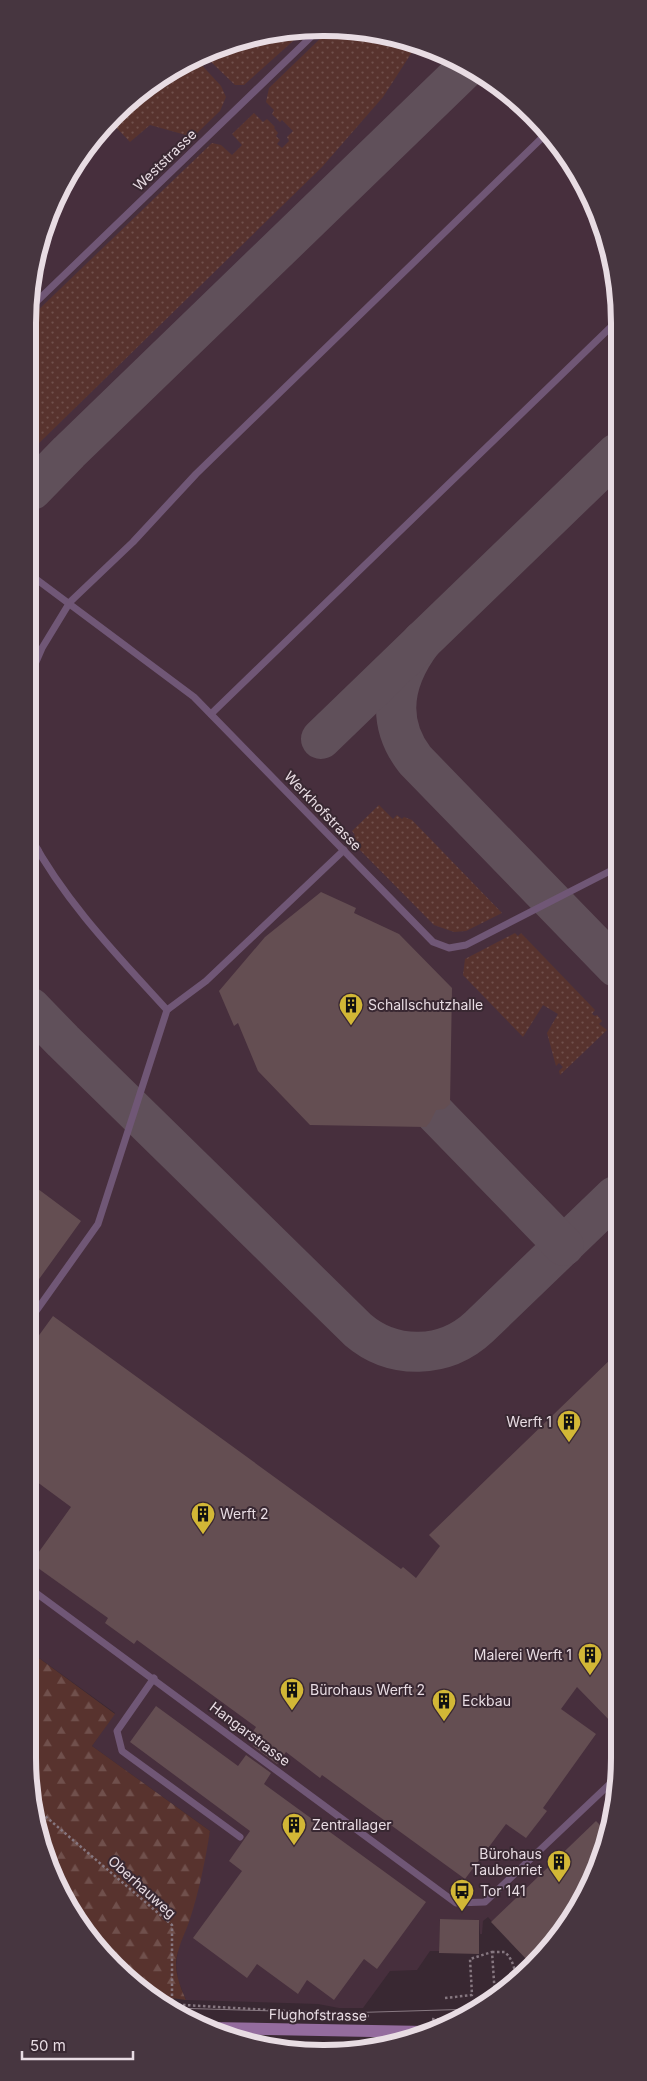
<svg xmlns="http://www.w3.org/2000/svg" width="647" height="2081" font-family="Inter,sans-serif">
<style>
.built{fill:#472f3d}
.grass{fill:url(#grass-dots)}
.forest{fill:url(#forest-firs)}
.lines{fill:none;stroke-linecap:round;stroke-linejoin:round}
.taxiway{stroke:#60505a;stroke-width:40}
.building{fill:#644e52}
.path{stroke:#867780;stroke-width:2.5;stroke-dasharray:2.5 2.5;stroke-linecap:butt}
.service{stroke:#705776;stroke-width:7}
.secondary{stroke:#946c9e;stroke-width:12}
.motorway{stroke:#c98bd9;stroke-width:15}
.tram{stroke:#887982;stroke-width:1}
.labels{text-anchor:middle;stroke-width:4;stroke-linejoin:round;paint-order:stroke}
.street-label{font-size:14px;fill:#e8dce3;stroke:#392832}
.poi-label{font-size:14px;fill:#e8dce3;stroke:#392832;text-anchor:start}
.rim{fill:none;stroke:#e8dce3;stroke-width:6}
</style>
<defs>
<pattern id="grass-dots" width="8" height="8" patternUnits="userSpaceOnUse" patternTransform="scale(1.25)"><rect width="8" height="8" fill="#58332e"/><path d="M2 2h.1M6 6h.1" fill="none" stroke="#70504c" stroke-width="1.8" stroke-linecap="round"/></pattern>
<pattern id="forest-firs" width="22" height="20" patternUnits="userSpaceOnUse" patternTransform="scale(1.25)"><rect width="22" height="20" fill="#58332e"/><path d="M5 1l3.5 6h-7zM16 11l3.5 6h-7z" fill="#70504c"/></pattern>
</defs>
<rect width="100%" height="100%" fill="#392832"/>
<!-- built -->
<path class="built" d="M 266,33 L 382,33 L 471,67 L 546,128 L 589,193 L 617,285 L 614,1816 L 570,1922 L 529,1962 L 488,1917 L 483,1921 L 482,1934 L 480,1934 L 479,1920 L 440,1919 L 439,1951 L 430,1951 L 417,1970 L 390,1971 L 363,2008 L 339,2008 L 318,2004 L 186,2000 L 178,1980 L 176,1965 L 178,1949 L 188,1923 L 210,1831 L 92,1746 L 115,1713 L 28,1650 L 33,265 L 78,159 L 159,77 Z"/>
<!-- grass -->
<g class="grass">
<path d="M 266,33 L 302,33 L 244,85 L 235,85 L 207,58 Z"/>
<path d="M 326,33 L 382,33 L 416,46 L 383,97 L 322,167 L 33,449 L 33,315 L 212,143 L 221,145 L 232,155 L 242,145 L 232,134 L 254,113 L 263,122 L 267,119 L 275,127 L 274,128 L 278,133 L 276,136 L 280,140 L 277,144 L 282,148 L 289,141 L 287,137 L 293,131 L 282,120 L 280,122 L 272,114 L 274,110 L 266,102 L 269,88 Z"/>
<path d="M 198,61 L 221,86 L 226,97 L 220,111 L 193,137 L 150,125 L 130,142 L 113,124 L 159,77 Z"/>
<path d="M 379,805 L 393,819 L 397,815 L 402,819 L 404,817 L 412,820 L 502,913 L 466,931 L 454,932 L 434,925 L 350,840 L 355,835 L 352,831 Z"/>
<path d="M 515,933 L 518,936 L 521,933 L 595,1010 L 592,1014 L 595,1016 L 597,1015 L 602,1021 L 599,1024 L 607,1030 L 560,1075 L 559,1071 L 563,1067 L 559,1063 L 556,1066 L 547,1033 L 558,1014 L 543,1005 L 523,1037 L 463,975 L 465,959 Z"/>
</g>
<!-- forest -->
<path class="forest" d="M 28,1650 L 115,1714 L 92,1746 L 210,1831 C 205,1862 199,1892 189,1922 C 184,1936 177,1948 176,1963 C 176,1977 181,1988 186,2000 L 157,1996 L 101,1953 L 50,1871 L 28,1757 Z"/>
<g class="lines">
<!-- taxiway -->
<g class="taxiway">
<path d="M 32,490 L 69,452 L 468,66"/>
<path d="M 423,640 C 394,678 384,720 415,760 L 616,967"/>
<path d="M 321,739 L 617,453"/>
<path d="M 30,1007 L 63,1041 L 358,1330 C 393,1360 445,1359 479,1327 L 615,1196"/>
<path d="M 396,1073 L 564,1246"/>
</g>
</g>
<!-- building -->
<g class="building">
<path d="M 321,892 L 356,908 L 354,913 L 399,934 L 452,988 L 450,1104 L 444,1109 L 436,1110 L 430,1122 L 426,1127 L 310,1125 L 258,1071 L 238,1023 L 234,1026 L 219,991 L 265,937 Z"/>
<path d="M 30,1183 L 81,1221 L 29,1293 L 30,1225 Z"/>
<path d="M 53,1316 L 401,1569 L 403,1567 L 416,1578 L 440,1546 L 429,1535 L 615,1355 L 614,1725 L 577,1687 L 561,1709 L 596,1734 L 543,1808 L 547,1811 L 526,1838 L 506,1824 L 465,1879 L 322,1775 L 320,1778 L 286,1752 L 277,1764 L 253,1746 L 256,1741 L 250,1736 L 256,1727 L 137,1640 L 134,1644 L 105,1623 L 108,1618 L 31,1563 L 71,1507 L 29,1476 L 29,1349 Z"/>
<path d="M 156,1706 L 238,1766 L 246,1755 L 271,1773 L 264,1784 L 426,1902 L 377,1969 L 364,1959 L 334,2000 L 307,1980 L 298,1994 L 257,1964 L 247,1978 L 193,1938 L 242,1871 L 229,1861 L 250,1831 L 130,1742 Z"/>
<path d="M 596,1821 L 607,1832 L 570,1922 L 529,1962 L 491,1922 Z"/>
<path d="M 440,1919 L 479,1920 L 479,1954 L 439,1953 Z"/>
</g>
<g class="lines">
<!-- path -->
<g class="path">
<path d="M 38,1810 L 172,1925 L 172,2007"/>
<path d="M 492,1952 L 505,1952 C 512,1959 514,1966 516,1976"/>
<path d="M 445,1998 L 472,1995 L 470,1959 L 492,1952 L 495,1996"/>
<path d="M 168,2004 L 369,2016"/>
<path d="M 432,2019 L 451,2020"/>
</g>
<!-- service -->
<g class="service">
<path d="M 33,305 L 315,33"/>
<path d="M 32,576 L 194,697 L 433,942 L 449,948 L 466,945 L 616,868"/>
<path d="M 32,671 L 42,648 L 70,602 L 133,542 L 196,474 L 548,132"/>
<path d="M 211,714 L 617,321"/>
<path d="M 31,838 C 66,903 118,956 167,1010"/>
<path d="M 31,855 L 38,850"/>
<path d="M 29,1321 L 98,1224 L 167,1010 L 206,981 L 344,850"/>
<path d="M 28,1587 L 456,1903 L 485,1902 L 614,1780"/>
<path d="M 154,1678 L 117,1731 L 122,1751 L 240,1837"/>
</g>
<!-- secondary -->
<path class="secondary" d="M 209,2028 L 425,2032"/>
<!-- motorway -->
<path class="motorway" d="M 283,2050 L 292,2051"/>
<!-- tram -->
<path class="tram" d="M 173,2008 L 342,2013 L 476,2009"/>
</g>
<!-- icons -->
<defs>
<symbol id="building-pin" viewBox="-11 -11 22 30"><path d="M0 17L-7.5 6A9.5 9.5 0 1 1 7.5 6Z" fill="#d2b736" stroke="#392832"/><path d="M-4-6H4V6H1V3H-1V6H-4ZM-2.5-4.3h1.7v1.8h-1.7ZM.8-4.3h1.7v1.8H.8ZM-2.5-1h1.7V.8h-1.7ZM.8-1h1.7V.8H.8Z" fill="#111"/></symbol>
<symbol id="bus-pin" viewBox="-11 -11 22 30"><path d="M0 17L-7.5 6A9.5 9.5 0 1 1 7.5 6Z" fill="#d2b736" stroke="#392832"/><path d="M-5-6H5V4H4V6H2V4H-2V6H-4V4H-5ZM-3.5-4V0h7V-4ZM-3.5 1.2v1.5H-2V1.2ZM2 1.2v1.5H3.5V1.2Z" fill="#111"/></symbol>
</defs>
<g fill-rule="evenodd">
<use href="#building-pin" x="337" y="991" width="28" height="38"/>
<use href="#building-pin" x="555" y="1408" width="28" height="38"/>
<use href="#building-pin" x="189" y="1500" width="28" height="38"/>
<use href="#building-pin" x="576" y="1641" width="28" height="38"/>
<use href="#building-pin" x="278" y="1676" width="28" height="38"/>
<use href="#building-pin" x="430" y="1687" width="28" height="38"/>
<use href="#building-pin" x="280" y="1811" width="28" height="38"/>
<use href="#building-pin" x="545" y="1848" width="28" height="38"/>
<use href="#bus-pin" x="448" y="1877" width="28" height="38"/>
</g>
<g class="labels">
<!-- street labels -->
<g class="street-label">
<text transform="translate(165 160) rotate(-44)" y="5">Weststrasse</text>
<text transform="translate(323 811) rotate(46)" y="5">Werkhofstrasse</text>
<text transform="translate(250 1734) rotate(37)" y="5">Hangarstrasse</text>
<text transform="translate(142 1887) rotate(42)" y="5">Oberhauweg</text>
<text transform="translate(318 2015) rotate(1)" y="5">Flughofstrasse</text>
</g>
<!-- poi labels -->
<g class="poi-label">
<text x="368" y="1010">Schallschutzhalle</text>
<text x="552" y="1427" text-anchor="end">Werft 1</text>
<text x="220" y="1519">Werft 2</text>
<text x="572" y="1660" text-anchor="end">Malerei Werft 1</text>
<text x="310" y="1695">Bürohaus Werft 2</text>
<text x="462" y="1706">Eckbau</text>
<text x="312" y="1830">Zentrallager</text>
<text x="542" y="1859" text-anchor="end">Bürohaus<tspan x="542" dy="16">Taubenriet</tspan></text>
<text x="480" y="1896">Tor 141</text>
</g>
</g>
<!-- crop -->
<path d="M0 0H647V2081H0ZM323 36H324A287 287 0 0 1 611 323V1758A287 287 0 0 1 324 2045H323A287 287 0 0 1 36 1758V323A287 287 0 0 1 323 36Z" fill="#473640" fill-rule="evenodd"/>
<path class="rim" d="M323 36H324A287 287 0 0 1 611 323V1758A287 287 0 0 1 324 2045H323A287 287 0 0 1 36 1758V323A287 287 0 0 1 323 36Z"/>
<!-- scale -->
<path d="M22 2051v8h111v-8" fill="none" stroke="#e8dce3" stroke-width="2.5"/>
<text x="30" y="2051" font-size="15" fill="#e8dce3" stroke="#392832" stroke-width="4" paint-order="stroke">50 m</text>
</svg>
